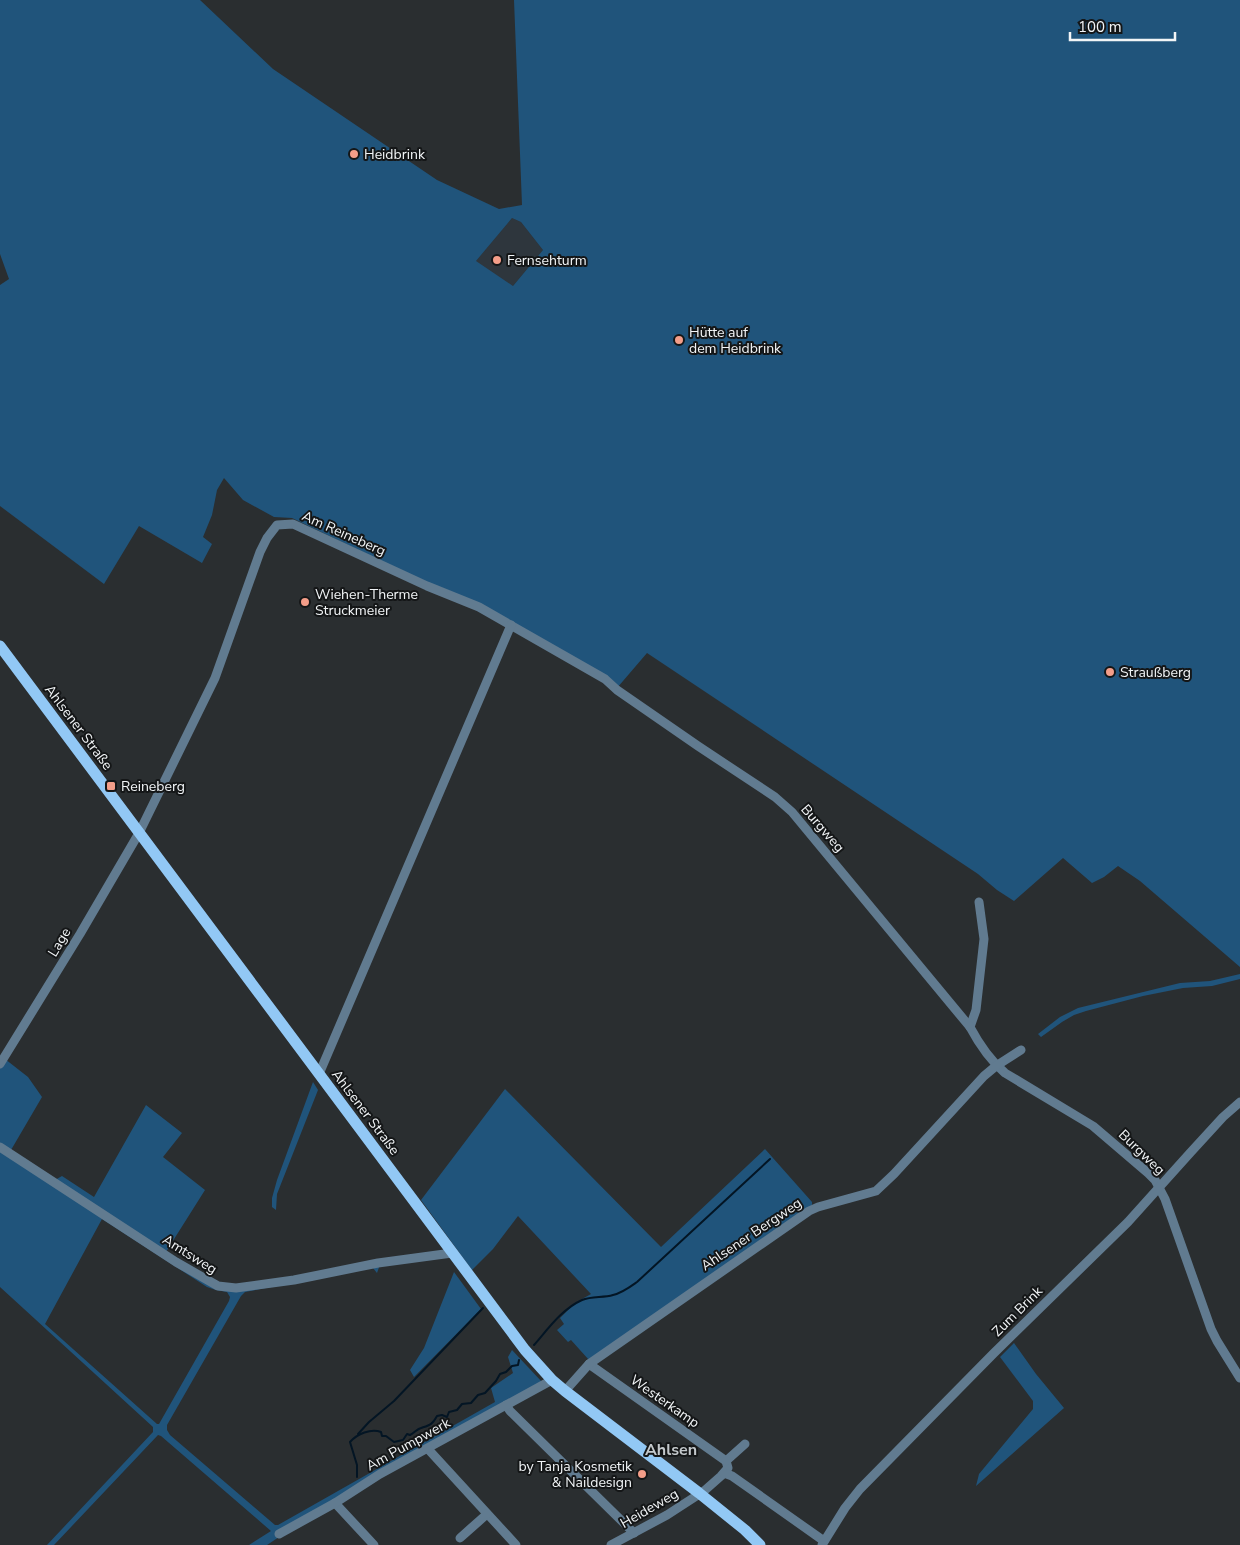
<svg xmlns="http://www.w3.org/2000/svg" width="1240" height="1545" font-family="'Nunito Sans',sans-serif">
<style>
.built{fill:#2e363d}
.green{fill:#20547b;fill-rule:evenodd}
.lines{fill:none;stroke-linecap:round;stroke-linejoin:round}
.stream{stroke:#031524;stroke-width:2}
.minor{stroke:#617b90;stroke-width:9}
.major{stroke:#92c8f5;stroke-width:11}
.poi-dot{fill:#f49e89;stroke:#141617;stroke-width:2}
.labels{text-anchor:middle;stroke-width:4;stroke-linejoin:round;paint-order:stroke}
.poi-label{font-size:14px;fill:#f2f5f7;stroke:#141617;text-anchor:start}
.street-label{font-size:14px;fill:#f2f5f7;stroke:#141617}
.quarter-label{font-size:16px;font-weight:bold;fill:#c3c8cb;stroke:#141617}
</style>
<rect width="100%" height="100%" fill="#2a2e30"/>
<!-- built -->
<path class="built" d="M 512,218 L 521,222 L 543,250 L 513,286 L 475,262 Z"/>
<!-- green -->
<g class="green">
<path d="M 0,0 L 200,0 L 273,69 L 437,180 L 499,209 L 522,205 L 514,0 L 1240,0 L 1240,967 L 1140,881 L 1118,866 L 1104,877 L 1092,883 L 1063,858 L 1014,901 L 997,890 L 978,874 L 647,653 L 617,688 L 427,583 L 292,518 L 274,517 L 243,500 L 224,478 L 217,490 L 212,515 L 203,537 L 212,544 L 202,563 L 139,526 L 104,584 L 0,506 L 0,285 L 9,279 L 0,254 ZM 512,218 L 521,222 L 543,250 L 513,286 L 476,261 Z"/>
<path d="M 1240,974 L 1240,979 L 1212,986 L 1183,988 L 1143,996 L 1086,1011 L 1074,1015 L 1062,1022 L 1041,1037 L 1038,1034 L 1060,1017 L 1078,1008 L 1180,983 L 1210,981 Z"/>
<path d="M 5,1059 L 28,1077 L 42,1097 L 11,1150 L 55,1180 L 62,1176 L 94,1197 L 146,1105 L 182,1133 L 163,1157 L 205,1190 L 164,1255 L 209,1285 L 236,1289 L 382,1259 L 377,1273 L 373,1268 L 245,1292 L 241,1296 L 167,1425 L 167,1430 L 170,1435 L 275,1525 L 278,1525 L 495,1402 L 491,1388 L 513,1373 L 508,1357 L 512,1350 L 542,1382 L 282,1535 L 267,1545 L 249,1545 L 271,1531 L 161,1436 L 158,1435 L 54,1545 L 47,1545 L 153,1432 L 153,1427 L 0,1287 L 0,1067 ZM 102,1219 L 207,1287 L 216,1290 L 227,1292 L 230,1297 L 229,1301 L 159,1424 L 157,1424 L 45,1324 Z"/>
<path d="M 313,1082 L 318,1090 L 277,1194 L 276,1210 L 272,1207 L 272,1198 L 277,1180 Z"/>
<path d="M 505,1089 L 661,1247 L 765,1149 L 812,1202 L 812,1205 L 589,1360 L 571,1340 L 568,1342 L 557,1330 L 564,1324 L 560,1318 L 575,1303 L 591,1294 L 518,1216 L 493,1249 L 472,1270 L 421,1200 Z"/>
<path d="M 454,1272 L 481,1309 L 414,1377 L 410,1370 L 424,1348 Z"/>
<path d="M 1014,1343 L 1036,1374 L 1064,1408 L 976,1486 L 979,1474 L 1033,1409 L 1033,1401 L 1000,1357 Z"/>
</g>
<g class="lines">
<!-- stream -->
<g class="stream">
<path d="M 534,1345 C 548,1329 562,1309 582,1300 C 592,1296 603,1298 613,1295 C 622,1293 630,1287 637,1282 L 770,1159"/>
<path d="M 358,1434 L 369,1422 L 394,1401 L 483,1308"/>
<path d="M 357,1477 L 357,1465 L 350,1442 C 357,1434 371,1428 381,1432 L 382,1436 L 386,1436 L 394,1442 L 403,1440 L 407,1434 L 410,1435 C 414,1433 417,1429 421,1428 C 430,1425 432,1425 437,1416 L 442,1415 L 447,1417 L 449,1412 L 457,1410 L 462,1404 L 471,1403 L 478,1395 L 485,1393 L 496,1381 L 500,1374 L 506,1372 L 512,1366 L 518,1365 L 519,1360"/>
</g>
<!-- minor -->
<g class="minor">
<path d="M 970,1027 L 976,1010 L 984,939 L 979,902"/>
<path d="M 0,1064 L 80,934 L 139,833 L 215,678 L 260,552 L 267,538 L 277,525 L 293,524 L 427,586 L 479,607 L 605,679 L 617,690 L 698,746 L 775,797 L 792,812 L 970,1027 C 979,1044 991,1061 1005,1073 L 1093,1126 L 1148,1173 L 1155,1180 L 1165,1199 L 1211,1329 L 1217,1341 L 1240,1378"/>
<path d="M 319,1074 L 511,625"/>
<path d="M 0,1147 L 176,1262 L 218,1286 L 236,1288 L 294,1280 L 378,1263 L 452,1253"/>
<path d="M 589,1364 L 726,1461 L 728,1468 L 721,1476 L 704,1491 L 667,1515 L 611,1545"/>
<path d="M 565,1391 L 589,1364 L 809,1211 L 818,1207 L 876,1191 L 894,1174 L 984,1076 L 996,1066 L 1021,1050"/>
<path d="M 506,1405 L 510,1411 L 634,1533"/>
<path d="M 428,1449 L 516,1545"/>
<path d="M 726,1461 L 745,1444"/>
<path d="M 724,1473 L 732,1476 L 824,1541"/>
<path d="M 335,1503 L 374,1545"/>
<path d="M 279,1534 L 335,1503 L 380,1474 L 552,1380"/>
<path d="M 460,1538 L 487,1514"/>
<path d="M 822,1545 L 845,1508 L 860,1489 L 994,1353 L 1128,1222 L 1190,1153 L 1223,1117 L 1240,1102"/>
</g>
<!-- major -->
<path class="major" d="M 0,646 L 525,1350 L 552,1380 L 565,1391 L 699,1493 L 745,1530 L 760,1545"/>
</g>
<!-- markers -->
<g class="poi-dot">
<circle cx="354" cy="154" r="5"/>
<circle cx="497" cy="260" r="5"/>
<circle cx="679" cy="340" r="5"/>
<circle cx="305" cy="602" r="5"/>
<circle cx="1110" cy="672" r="5"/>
<rect x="106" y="781" width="10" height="10" rx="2.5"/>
<circle cx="642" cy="1474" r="5"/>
</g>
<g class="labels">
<!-- poi labels -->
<g class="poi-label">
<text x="364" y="159">Heidbrink</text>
<text x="507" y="265">Fernsehturm</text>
<text x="689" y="337">Hütte auf<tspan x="689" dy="16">dem Heidbrink</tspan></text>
<text x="315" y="599">Wiehen-Therme<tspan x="315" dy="16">Struckmeier</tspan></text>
<text x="1120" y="677">Straußberg</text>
<text x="121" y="791">Reineberg</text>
<text x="632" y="1471" text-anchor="end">by Tanja Kosmetik<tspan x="632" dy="16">&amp; Naildesign</tspan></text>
</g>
<!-- street labels -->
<g class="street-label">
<text transform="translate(344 533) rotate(24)" y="5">Am Reineberg</text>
<text transform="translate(79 727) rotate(53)" y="5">Ahlsener Straße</text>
<text transform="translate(823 828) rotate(49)" y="5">Burgweg</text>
<text transform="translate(59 942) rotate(-59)" y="5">Lage</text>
<text transform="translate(366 1112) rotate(53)" y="5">Ahlsener Straße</text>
<text transform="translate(1142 1152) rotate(44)" y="5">Burgweg</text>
<text transform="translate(751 1234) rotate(-34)" y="5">Ahlsener Bergweg</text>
<text transform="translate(190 1254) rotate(32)" y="5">Amtsweg</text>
<text transform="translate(1017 1311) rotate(-45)" y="5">Zum Brink</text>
<text transform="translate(665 1401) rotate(35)" y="5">Westerkamp</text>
<text transform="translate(408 1444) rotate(-29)" y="5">Am Pumpwerk</text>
<text transform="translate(649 1508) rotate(-30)" y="5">Heideweg</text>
</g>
<!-- quarter labels -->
<g class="quarter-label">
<text x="671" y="1455">Ahlsen</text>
</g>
</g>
<!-- scale -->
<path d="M1070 32v8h105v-8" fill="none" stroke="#f2f5f7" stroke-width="2.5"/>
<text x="1078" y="32" font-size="15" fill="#f2f5f7" stroke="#141617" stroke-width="4" paint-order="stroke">100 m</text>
</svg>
